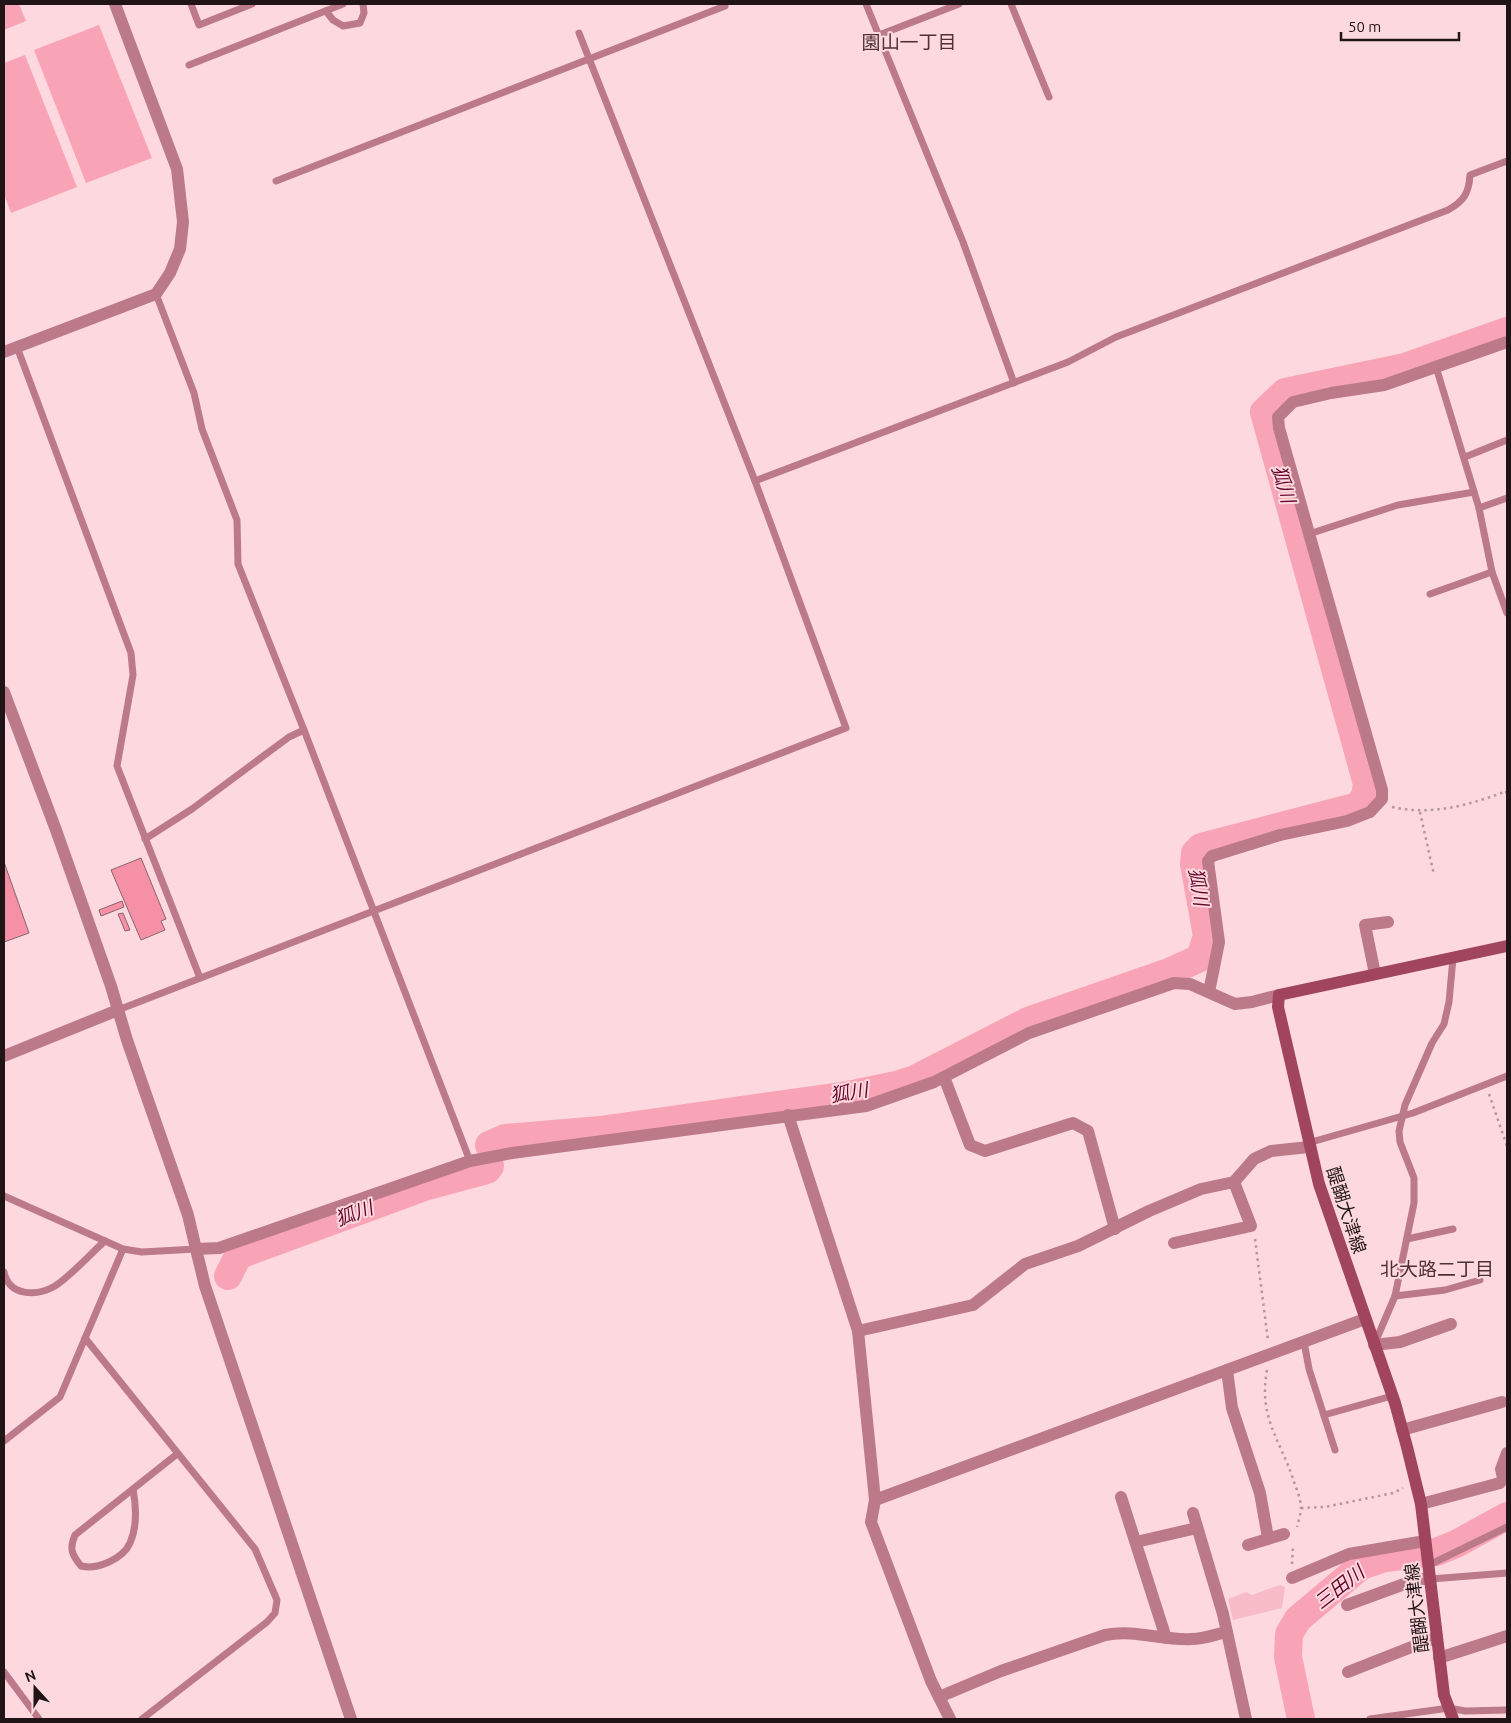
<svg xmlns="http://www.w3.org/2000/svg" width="1511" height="1723" font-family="Ubuntu,'Noto Sans JP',sans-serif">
  <rect width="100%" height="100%" fill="#fdd9df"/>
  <polygon fill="#f7bcc7" points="1280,1585 1285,1587 1282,1608 1233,1620 1228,1599 1246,1592 1252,1595"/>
  <g fill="#f8a4b6">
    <polygon points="4,4 19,4 26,21 4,30"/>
    <polygon points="99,25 152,158 86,183 34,50"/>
    <polygon points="25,55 77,187 11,213 4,194 4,63"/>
  </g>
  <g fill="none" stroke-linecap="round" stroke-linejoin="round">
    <g stroke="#f8a4b6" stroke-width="28">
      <polyline points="489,1145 505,1138 600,1130 848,1095 896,1085 915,1079 1028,1021 1169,972 1200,958 1207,936 1194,864 1195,853 1201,847 1358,806 1365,796 1367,784 1264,412 1285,392 1405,367 1507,331"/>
      <polyline points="228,1276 237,1258 242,1254 424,1187 487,1170 490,1166"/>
      <polyline points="1301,1719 1288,1657 1289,1634 1298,1619 1361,1566 1385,1558 1436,1552 1456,1544 1507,1516"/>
    </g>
  </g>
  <g fill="#f690a7" stroke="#85656b">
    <polygon points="141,858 166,919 161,921 165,930 141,940 111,870"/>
    <polygon points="4,862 29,933 4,942"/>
    <polygon points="122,901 124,907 101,916 99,910"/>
    <polygon points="123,913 130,930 125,931 118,914"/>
  </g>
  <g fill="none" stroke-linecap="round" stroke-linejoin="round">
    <g stroke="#b3979c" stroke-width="2.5" stroke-dasharray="2.5 4" stroke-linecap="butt">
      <polyline points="1506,791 1507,797"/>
      <path d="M1392 807C1432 816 1469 805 1507 791"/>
      <polyline points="1420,812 1434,875"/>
      <polyline points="1489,1094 1507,1146"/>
      <polyline points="1255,1239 1268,1340"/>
      <path d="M1267 1370C1258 1419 1281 1440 1294 1482 1297 1490 1301 1500 1301 1508 1301 1514 1298 1522 1297 1527"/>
      <polyline points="1301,1508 1325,1507 1393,1493 1403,1488"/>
      <polyline points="1292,1564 1293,1545"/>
    </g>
    <g stroke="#bc7a88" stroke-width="7">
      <polyline points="191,4 199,25 252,4"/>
      <polyline points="866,4 963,242 1014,383"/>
      <polyline points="1011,4 1049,97"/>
      <polyline points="326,11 333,20 343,26 360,23 364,13 363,4"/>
      <polyline points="879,35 959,4"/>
      <polyline points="189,65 343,4"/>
      <polyline points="276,181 725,6 724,4"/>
      <polyline points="156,294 194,393 202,429 237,520 238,564 304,730"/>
      <polyline points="17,347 131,653 133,675 117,766 200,978"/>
      <polyline points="1436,367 1479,508 1492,572 1507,613"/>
      <polyline points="1465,457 1507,440"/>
      <path d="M755 481 1068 362 1116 337 1448 210C1464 201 1469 193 1470 175L1507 161"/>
      <polyline points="1479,508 1507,498"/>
      <polyline points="1309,534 1398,505 1474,492"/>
      <polyline points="1430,594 1492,572"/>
      <polyline points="145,839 192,809 289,737 304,730 470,1161"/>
      <polyline points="118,1010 846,728 755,481 579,33"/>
      <polyline points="1308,1143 1413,1113 1507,1076"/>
      <polyline points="4,1196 123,1249 142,1252 196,1249"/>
      <polyline points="1407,1239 1453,1229"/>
      <path d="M4 1272C9 1296 36 1297 55 1286 72 1275 90 1254 105 1241"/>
      <polyline points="1395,1296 1445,1290 1480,1280"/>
      <polyline points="85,1338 255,1549 277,1600 275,1613 267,1622 142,1719"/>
      <polyline points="1304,1342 1309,1369 1335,1450"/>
      <polyline points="1374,1345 1395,1296 1414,1203 1414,1178 1400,1142 1399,1131 1405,1105 1432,1043 1444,1024 1449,1002 1453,958"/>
      <polyline points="1324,1415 1392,1396"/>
      <polyline points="4,1441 60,1397 123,1249"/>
      <path d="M133 1489C136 1505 137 1527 130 1543 123 1559 97 1570 81 1566 72 1555 69 1549 75 1535L177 1454"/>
      <polyline points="1429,1565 1507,1527"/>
      <polyline points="1431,1579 1507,1573"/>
      <polyline points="4,1672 39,1719"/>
      <polyline points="1370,1719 1449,1708 1465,1711 1507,1710"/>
    </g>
    <g stroke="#bc7a88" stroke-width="12">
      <polyline points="4,352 156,294 170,273 180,249 183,222 177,169 115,4"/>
      <polyline points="1375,974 1365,925 1388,922"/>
      <polyline points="1209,992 1219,942 1208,861 1212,856 1280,835 1347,821 1370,812 1382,799 1382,790 1279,428 1278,417 1293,402 1331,393 1384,385 1507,342"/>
      <polyline points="944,1077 970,1145 985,1151 1073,1123 1088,1131 1115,1229"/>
      <polyline points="788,1115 858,1331 875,1500 871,1522 931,1681 950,1719"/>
      <polyline points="1174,1243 1251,1226 1234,1182"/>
      <polyline points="858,1331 973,1305 1025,1264 1078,1246 1149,1211 1201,1189 1234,1182 1254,1159 1271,1151 1309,1147"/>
      <polyline points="1374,1345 1400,1342 1451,1324"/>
      <polyline points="1227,1370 1232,1408 1260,1493 1268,1538"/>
      <polyline points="1402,1430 1502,1402"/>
      <polyline points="1121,1497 1166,1638"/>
      <polyline points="875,1500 1365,1319"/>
      <polyline points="1421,1504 1500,1483 1503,1478 1501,1469 1507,1453"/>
      <polyline points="1193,1513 1223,1614 1246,1719"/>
      <polyline points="1136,1542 1197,1528"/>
      <polyline points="1248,1545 1284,1534"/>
      <polyline points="1292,1578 1349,1554 1425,1541"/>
      <polyline points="1347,1605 1418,1579 1431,1579"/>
      <polyline points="1439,1658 1507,1636"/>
      <polyline points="1348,1672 1437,1637"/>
      <path d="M939 1697 1001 1671 1105 1635C1135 1629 1163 1641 1192 1639 1204 1639 1216 1634 1227 1632"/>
      <polyline points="351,1719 205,1286 196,1249 219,1248 470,1161 512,1153 866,1106 934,1082 1029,1033 1174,983 1190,984 1235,1004 1252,1002 1279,995"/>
    </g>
    <g stroke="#bc7a88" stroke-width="12">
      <polyline points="4,692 56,830 111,986 127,1040 188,1215 196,1249"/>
      <polyline points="4,1056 118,1010"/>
    </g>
    <polyline stroke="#a1445d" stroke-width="12" points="1453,1719 1444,1695 1421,1504 1407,1447 1395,1403 1319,1184 1278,1007 1279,995 1507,946"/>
  </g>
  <g text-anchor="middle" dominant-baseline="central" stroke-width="4" stroke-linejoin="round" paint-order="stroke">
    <g font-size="18" fill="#201416" stroke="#fdd9df">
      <text transform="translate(1347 1210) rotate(72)">醍醐大津線</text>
      <text transform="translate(1416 1608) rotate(-97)">醍醐大津線</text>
    </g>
    <g font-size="19" fill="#4d3137" stroke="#fdd9df">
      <text x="909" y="42">園山一丁目</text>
      <text x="1437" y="1269">北大路二丁目</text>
    </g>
    <g font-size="19" font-style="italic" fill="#64072b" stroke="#fdd9df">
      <text transform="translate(1284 484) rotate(74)">狐川</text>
      <text transform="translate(1199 887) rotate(81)">狐川</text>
      <text transform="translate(849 1092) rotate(-9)">狐川</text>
      <text transform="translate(354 1213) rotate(-20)">狐川</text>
      <text transform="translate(1339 1587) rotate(-38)">三田川</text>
    </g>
  </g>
  <rect width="1511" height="1723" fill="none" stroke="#201416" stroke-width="10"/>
  <g transform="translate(35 1688) rotate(339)" stroke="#fdd9df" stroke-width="4" paint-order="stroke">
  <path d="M0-4L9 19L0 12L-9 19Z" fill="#201416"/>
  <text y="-8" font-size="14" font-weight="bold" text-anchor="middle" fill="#201416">N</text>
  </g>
  <path d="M1341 32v8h118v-8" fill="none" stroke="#201416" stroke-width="2.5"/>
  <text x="1348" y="32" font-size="15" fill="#201416" stroke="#fdd9df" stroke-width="4" paint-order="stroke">50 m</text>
</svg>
